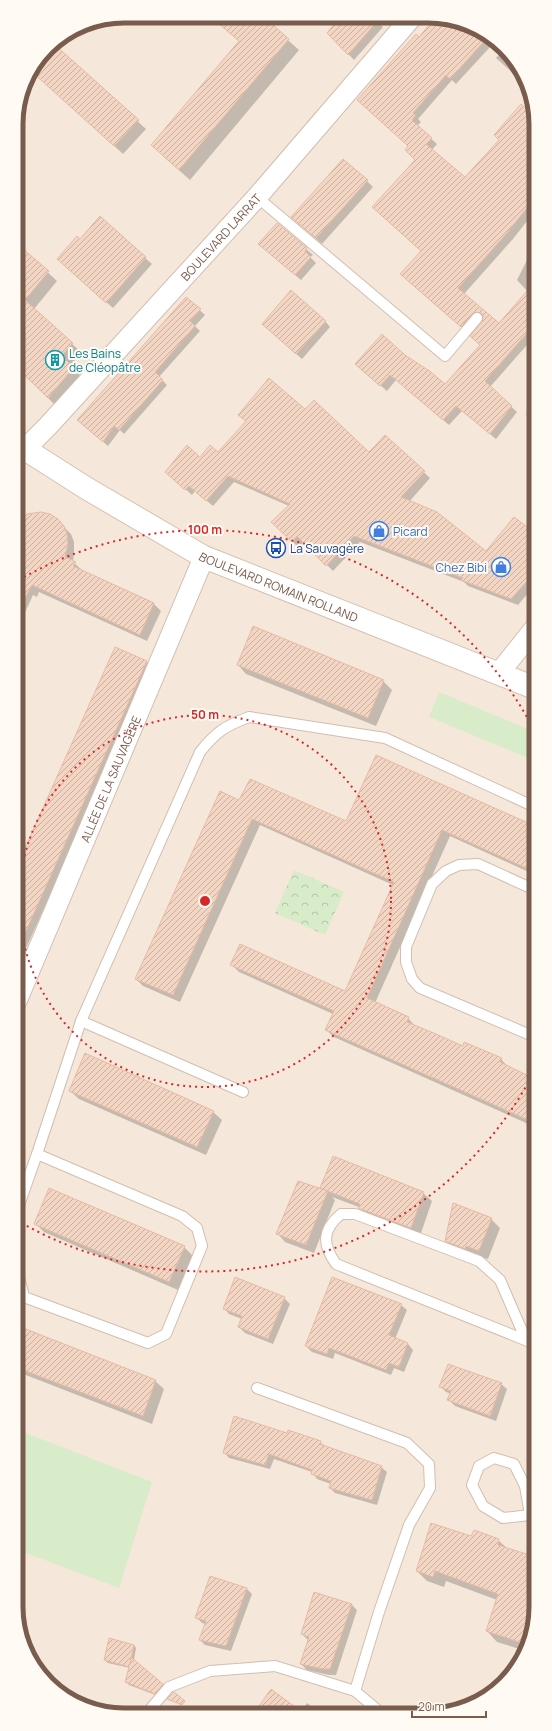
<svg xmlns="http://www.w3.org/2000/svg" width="552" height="1731" font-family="Manrope,sans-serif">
  <defs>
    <pattern id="forest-crowns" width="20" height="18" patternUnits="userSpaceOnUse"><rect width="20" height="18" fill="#d8ecc9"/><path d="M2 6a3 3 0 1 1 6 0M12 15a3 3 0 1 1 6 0" fill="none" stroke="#b4c2a5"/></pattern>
    <pattern id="building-hatch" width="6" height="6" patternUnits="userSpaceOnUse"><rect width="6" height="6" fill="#f3d5c3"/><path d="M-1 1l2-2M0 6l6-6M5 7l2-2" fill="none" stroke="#cab0a1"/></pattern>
  </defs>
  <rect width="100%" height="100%" fill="#fdf6ec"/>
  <polygon fill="#f5e8da" points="124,16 449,18 504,48 534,103 536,1614 528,1648 509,1678 482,1701 449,1713 103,1713 48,1683 18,1628 16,117 27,76 53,43 83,24"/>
  <polygon fill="url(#forest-crowns)" points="294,870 344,892 325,935 275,913"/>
  <g fill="#d8ecc9">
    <polygon points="439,692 535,732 535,761 429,717"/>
    <polygon points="18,1430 152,1482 119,1588 18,1550"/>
  </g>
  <g fill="#0003">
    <polygon points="211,17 262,17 299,50 190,180 163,156 240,42"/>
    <polygon points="332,17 374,18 383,27 354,60 328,33 337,23"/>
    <polygon points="478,33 491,46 456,84 452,80 418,119 421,122 417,126 437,144 432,150 465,179 534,117 534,212 513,239 464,294 499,325 528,292 517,280 530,254 534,258 534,337 490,387 517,412 496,439 462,411 449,425 396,380 387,391 362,370 405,355 445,386 481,345 484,318 480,317 467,332 407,280 422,251 416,160 409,146 419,38"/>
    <polygon points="52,43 146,129 123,154 32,70"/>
    <polygon points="505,48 518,74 516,76 496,58"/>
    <polygon points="367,181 373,187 322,244 298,223"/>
    <polygon points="100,218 152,264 113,308 64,265 80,240"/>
    <polygon points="277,224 313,255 310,257 316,263 301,280 259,244"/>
    <polygon points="16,229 24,237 17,244 57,281 34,309 82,353 70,365 82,377 57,407 26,376 17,386"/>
    <polygon points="186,298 205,315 195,326 200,331 159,377 167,385 124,434 120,430 108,446 83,425"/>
    <polygon points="325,321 330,327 302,359 268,329"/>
    <polygon points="534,405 534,421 526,414"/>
    <polygon points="305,410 369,454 385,436 430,478 409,502 486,552 514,519 534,533 535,585 518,605 468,586 464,582 360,542 333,571 304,542 298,547 273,522 289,506 234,482 213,506 195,491 192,495 172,477 201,458 218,453 247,422 239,415"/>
    <polygon points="27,515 57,520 71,534 74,542 74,552 73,562 82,570 82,571 154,604 161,611 147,641 39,592 37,597 33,595 17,630 17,526"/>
    <polygon points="115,648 147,662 153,668 17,968 17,867"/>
    <polygon points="238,665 383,681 392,690 376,726 246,674"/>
    <polygon points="240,801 346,822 535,827 535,875 450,836 375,1003 408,1018 415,1026 464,1048 501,1059 508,1067 535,1080 535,1127 334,1037 326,1030 333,1014 239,972 232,965 346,992 393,885 260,825 180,1002 143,986 136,979"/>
    <polygon points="70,1091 213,1112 222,1120 206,1155 79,1099"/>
    <polygon points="321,1187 423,1193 432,1201 420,1236 368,1216 359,1207 332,1197 335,1200 314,1253 285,1242 278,1234 325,1191"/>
    <polygon points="50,1190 184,1247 193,1256 178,1290 44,1232 36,1224"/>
    <polygon points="491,1219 500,1228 488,1259 454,1249 446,1241"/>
    <polygon points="284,1298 290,1304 273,1344 245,1333 239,1327 242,1319 229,1314 224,1308"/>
    <polygon points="401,1305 407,1310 395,1339 408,1344 413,1350 404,1372 394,1368 391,1375 335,1353 333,1359 312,1352 306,1346"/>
    <polygon points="18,1328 155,1381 164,1389 152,1424 18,1372"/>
    <polygon points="501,1384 507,1389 496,1421 455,1406 449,1400 451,1394 446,1392 441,1387"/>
    <polygon points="288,1434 320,1442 326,1447 381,1467 387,1472 377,1505 335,1493 330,1488 331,1484 317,1479 312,1472 274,1459 270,1469 229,1458 224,1452"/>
    <polygon points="472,1537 498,1540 508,1549 536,1614 526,1651 497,1642 487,1631 497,1600 446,1581 444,1587 427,1581 417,1571"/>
    <polygon points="211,1577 247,1589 252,1594 231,1651 205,1645 200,1640 206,1624 202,1623 196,1617"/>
    <polygon points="351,1604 357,1610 336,1675 329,1675 307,1670 301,1664 308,1640 302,1634"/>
    <polygon points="134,1645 136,1648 134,1660 165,1687 158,1696 129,1685 126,1682 130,1668 108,1663 105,1660"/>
    <polygon points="307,1703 321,1713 255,1713 301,1713"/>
    <polygon points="200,1707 209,1712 212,1709 216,1713 196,1713"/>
  </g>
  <g fill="url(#building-hatch)" stroke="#e6bba3">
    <polygon points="211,17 264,17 289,39 179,170 151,145 239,41"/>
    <polygon points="340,17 362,18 380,18 348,55 327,33"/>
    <polygon points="435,18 449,18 487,38 450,79 446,75 413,113 416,115 412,120 432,138 426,144 465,177 499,140 494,135 521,104 534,115 534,199 507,233 458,288 499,323 534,283 534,325 485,381 512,406 490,434 456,406 443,420 390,375 380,386 355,364 382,334 405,355 431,372 445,384 480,345 470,336 482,322 483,316 481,313 474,312 461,327 400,274 421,251 372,207 415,160 405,150 408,146 357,100 416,34 419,37"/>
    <polygon points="53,43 139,120 114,146 31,71"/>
    <polygon points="343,159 368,180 316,238 291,217"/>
    <polygon points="100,216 146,257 106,303 57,259 77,236 80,239"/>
    <polygon points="277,223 307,248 305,251 311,257 295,275 258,244"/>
    <polygon points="16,243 49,271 25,300 73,343 61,356 74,367 48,398 17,368"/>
    <polygon points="291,290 326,321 296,354 262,324"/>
    <polygon points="186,297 201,309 190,321 195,326 155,372 163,380 119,430 114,426 103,442 77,420"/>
    <polygon points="269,378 305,409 314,400 369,452 385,435 425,471 401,497 437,512 486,551 514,517 534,532 535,572 511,599 461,580 463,578 354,536 326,566 297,536 292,542 271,522 290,504 228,476 206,501 189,486 185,490 165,472 187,445 200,457 210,445 218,452 246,421 238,415"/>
    <polygon points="41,512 50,514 58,519 64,526 67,534 68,544 65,557 76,562 73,566 154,603 140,635 32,585 17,613 17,525 27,514"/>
    <polygon points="253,626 384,680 368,718 237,665"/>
    <polygon points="115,647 147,661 17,951 17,866"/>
    <polygon points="376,755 535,826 535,872 442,830 367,998 409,1017 407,1022 436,1034 463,1046 464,1042 502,1058 500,1062 535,1079 535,1123 325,1030 334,1011 230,965 240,944 345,991 394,882 252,819 173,995 135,979 220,791 239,800 250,779 346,821"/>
    <polygon points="85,1053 214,1111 197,1147 69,1091"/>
    <polygon points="333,1156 424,1192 411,1228 358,1208 360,1204 320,1188"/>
    <polygon points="298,1181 328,1191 306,1245 276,1234"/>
    <polygon points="49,1188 185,1246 169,1282 34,1224"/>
    <polygon points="453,1203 492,1218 479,1251 466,1246 465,1249 445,1241"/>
    <polygon points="235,1277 285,1297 268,1339 238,1327 242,1316 223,1309"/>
    <polygon points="332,1277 402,1304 389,1335 408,1343 399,1367 389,1363 386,1370 329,1348 327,1354 305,1346"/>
    <polygon points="18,1326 156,1380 143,1416 18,1368"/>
    <polygon points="448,1364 502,1383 490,1416 447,1400 451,1391 439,1387"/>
    <polygon points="234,1416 287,1433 288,1430 321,1441 320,1444 382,1466 372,1500 329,1488 331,1481 311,1474 312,1470 269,1454 265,1465 223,1453"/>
    <polygon points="431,1523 471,1536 474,1530 499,1539 498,1545 536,1557 536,1614 528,1645 486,1631 498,1594 435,1571 433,1577 416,1571"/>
    <polygon points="210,1576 247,1588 226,1646 199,1640 206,1621 195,1618"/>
    <polygon points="314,1592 352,1604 330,1669 323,1669 300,1664 309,1637 301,1634"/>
    <polygon points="109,1638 134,1645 130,1664 131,1657 163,1684 155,1694 125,1682 129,1667 104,1660"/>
    <polygon points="271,1689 303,1713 254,1713"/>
    <polygon points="174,1692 185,1701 182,1705 167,1699"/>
  </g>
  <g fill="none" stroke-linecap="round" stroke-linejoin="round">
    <defs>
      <g id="lane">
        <polyline points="257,197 445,356 477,318"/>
        <polyline points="535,890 478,864 459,865 446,871 432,884 406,947 406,962 412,979 420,988 535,1037"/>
        <path d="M81 1021 200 752C216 732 225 726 249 717L385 738 535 807"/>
        <polyline points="37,1154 81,1021 243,1092"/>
        <polyline points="18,1208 37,1154 182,1216 197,1228 202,1246 166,1334 148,1343 24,1297 18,1273"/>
        <path d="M526 1340 500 1280 479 1261 355 1214H341C322 1230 322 1244 336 1264L535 1344"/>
        <polyline points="257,1388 407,1443 429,1464 430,1488 409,1525 379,1612 355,1691 381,1713"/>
        <polyline points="530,1515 525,1486 514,1464 494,1458 479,1466 472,1485 483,1506 503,1518 530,1515 536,1517"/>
        <polyline points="147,1713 169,1687 210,1671 275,1666 355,1691"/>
      </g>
      <g id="street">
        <path id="s1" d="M17 457 48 426 257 197 411 18"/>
        <polyline points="499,673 535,628"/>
        <path id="s2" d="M17 1000 204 557"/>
      </g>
      <g id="secondary">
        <path id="s3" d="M17 444 86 488 204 557 535 688"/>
      </g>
    </defs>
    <use href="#lane" stroke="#d1beb0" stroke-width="12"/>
    <use href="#street" stroke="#d1beb0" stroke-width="22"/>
    <use href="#secondary" stroke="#d6c0b0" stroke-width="24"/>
    <use href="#lane" stroke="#fff" stroke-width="10"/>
    <use href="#street" stroke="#fff" stroke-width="20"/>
    <use href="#secondary" stroke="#fff" stroke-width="22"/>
  </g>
  <g fill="none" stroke="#d62828" stroke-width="2" stroke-dasharray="2 4">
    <circle cx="205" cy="901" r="186"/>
    <path d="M534 1072A371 371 0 0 1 20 1222M19 580A371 371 0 0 1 534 730"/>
  </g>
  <defs>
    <symbol id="building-ring" viewBox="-11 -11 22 22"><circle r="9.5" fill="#fffaf3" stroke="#0f9aa8" stroke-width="1.5"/><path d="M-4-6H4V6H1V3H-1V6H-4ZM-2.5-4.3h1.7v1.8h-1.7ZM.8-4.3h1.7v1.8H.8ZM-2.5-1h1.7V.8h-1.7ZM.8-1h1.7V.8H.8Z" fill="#0f9aa8"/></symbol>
    <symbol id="shop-ring" viewBox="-11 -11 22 22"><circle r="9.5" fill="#fffaf3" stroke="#3f7fe0" stroke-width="1.5"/><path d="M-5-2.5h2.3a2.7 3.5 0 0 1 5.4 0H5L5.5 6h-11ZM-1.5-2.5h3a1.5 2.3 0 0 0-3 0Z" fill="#3f7fe0"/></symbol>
    <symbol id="bus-ring" viewBox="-11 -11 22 22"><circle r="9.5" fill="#fffaf3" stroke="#1a4fb4" stroke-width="1.5"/><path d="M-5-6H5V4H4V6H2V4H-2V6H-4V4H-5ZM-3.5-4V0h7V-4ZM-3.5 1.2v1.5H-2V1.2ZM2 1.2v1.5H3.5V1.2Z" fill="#1a4fb4"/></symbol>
  </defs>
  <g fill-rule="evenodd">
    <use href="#building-ring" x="44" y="349" width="22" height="22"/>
    <use href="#shop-ring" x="368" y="520" width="22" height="22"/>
    <use href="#bus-ring" x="265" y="537" width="22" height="22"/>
    <use href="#shop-ring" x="490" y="556" width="22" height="22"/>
  </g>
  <g text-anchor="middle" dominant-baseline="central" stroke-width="4" stroke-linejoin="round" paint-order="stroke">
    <g font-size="12" fill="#7a5c4d" stroke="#fffaf3">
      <text stroke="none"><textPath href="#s1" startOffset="300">BOULEVARD LARRAT</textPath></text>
      <text stroke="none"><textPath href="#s3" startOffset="299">BOULEVARD ROMAIN ROLLAND</textPath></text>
      <text stroke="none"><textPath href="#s2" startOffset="240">ALLÉE DE LA SAUVAGÈRE</textPath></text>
    </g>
    <g font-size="12" fill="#0d838f" stroke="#fffaf3" text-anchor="start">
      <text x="69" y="353">Les Bains<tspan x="69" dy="14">de Cléopâtre</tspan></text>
    </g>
    <g font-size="12" fill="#366cbe" stroke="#fffaf3" text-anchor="start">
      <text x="393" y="531">Picard</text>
      <text x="487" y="567" text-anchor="end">Chez Bibi</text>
    </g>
    <g font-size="12" fill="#164399" stroke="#fffaf3" text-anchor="start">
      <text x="290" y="548">La Sauvagère</text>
    </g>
  </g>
  <path d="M0 0H552V1731H0ZM124 23H428A101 101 0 0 1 529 124V1607A101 101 0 0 1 428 1708H124A101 101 0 0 1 23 1607V124A101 101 0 0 1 124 23Z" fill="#fffaf3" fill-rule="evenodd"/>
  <path fill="none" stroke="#7a5c4d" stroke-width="5" d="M124 23H428A101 101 0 0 1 529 124V1607A101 101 0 0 1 428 1708H124A101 101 0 0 1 23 1607V124A101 101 0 0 1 124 23Z"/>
  <circle cx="205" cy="901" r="6" fill="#d62828" stroke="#fffaf3" stroke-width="2"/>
  <g font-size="12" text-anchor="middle" font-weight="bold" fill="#d62828" stroke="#fffaf3" stroke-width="4" stroke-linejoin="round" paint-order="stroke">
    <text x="205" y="534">100 m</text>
    <text x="205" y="719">50 m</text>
  </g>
  <path d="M412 1711v6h74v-6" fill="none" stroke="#7a5c4d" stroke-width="2"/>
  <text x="418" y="1711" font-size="12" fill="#7a5c4d" stroke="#fffaf3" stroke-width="3" paint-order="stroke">20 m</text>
</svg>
